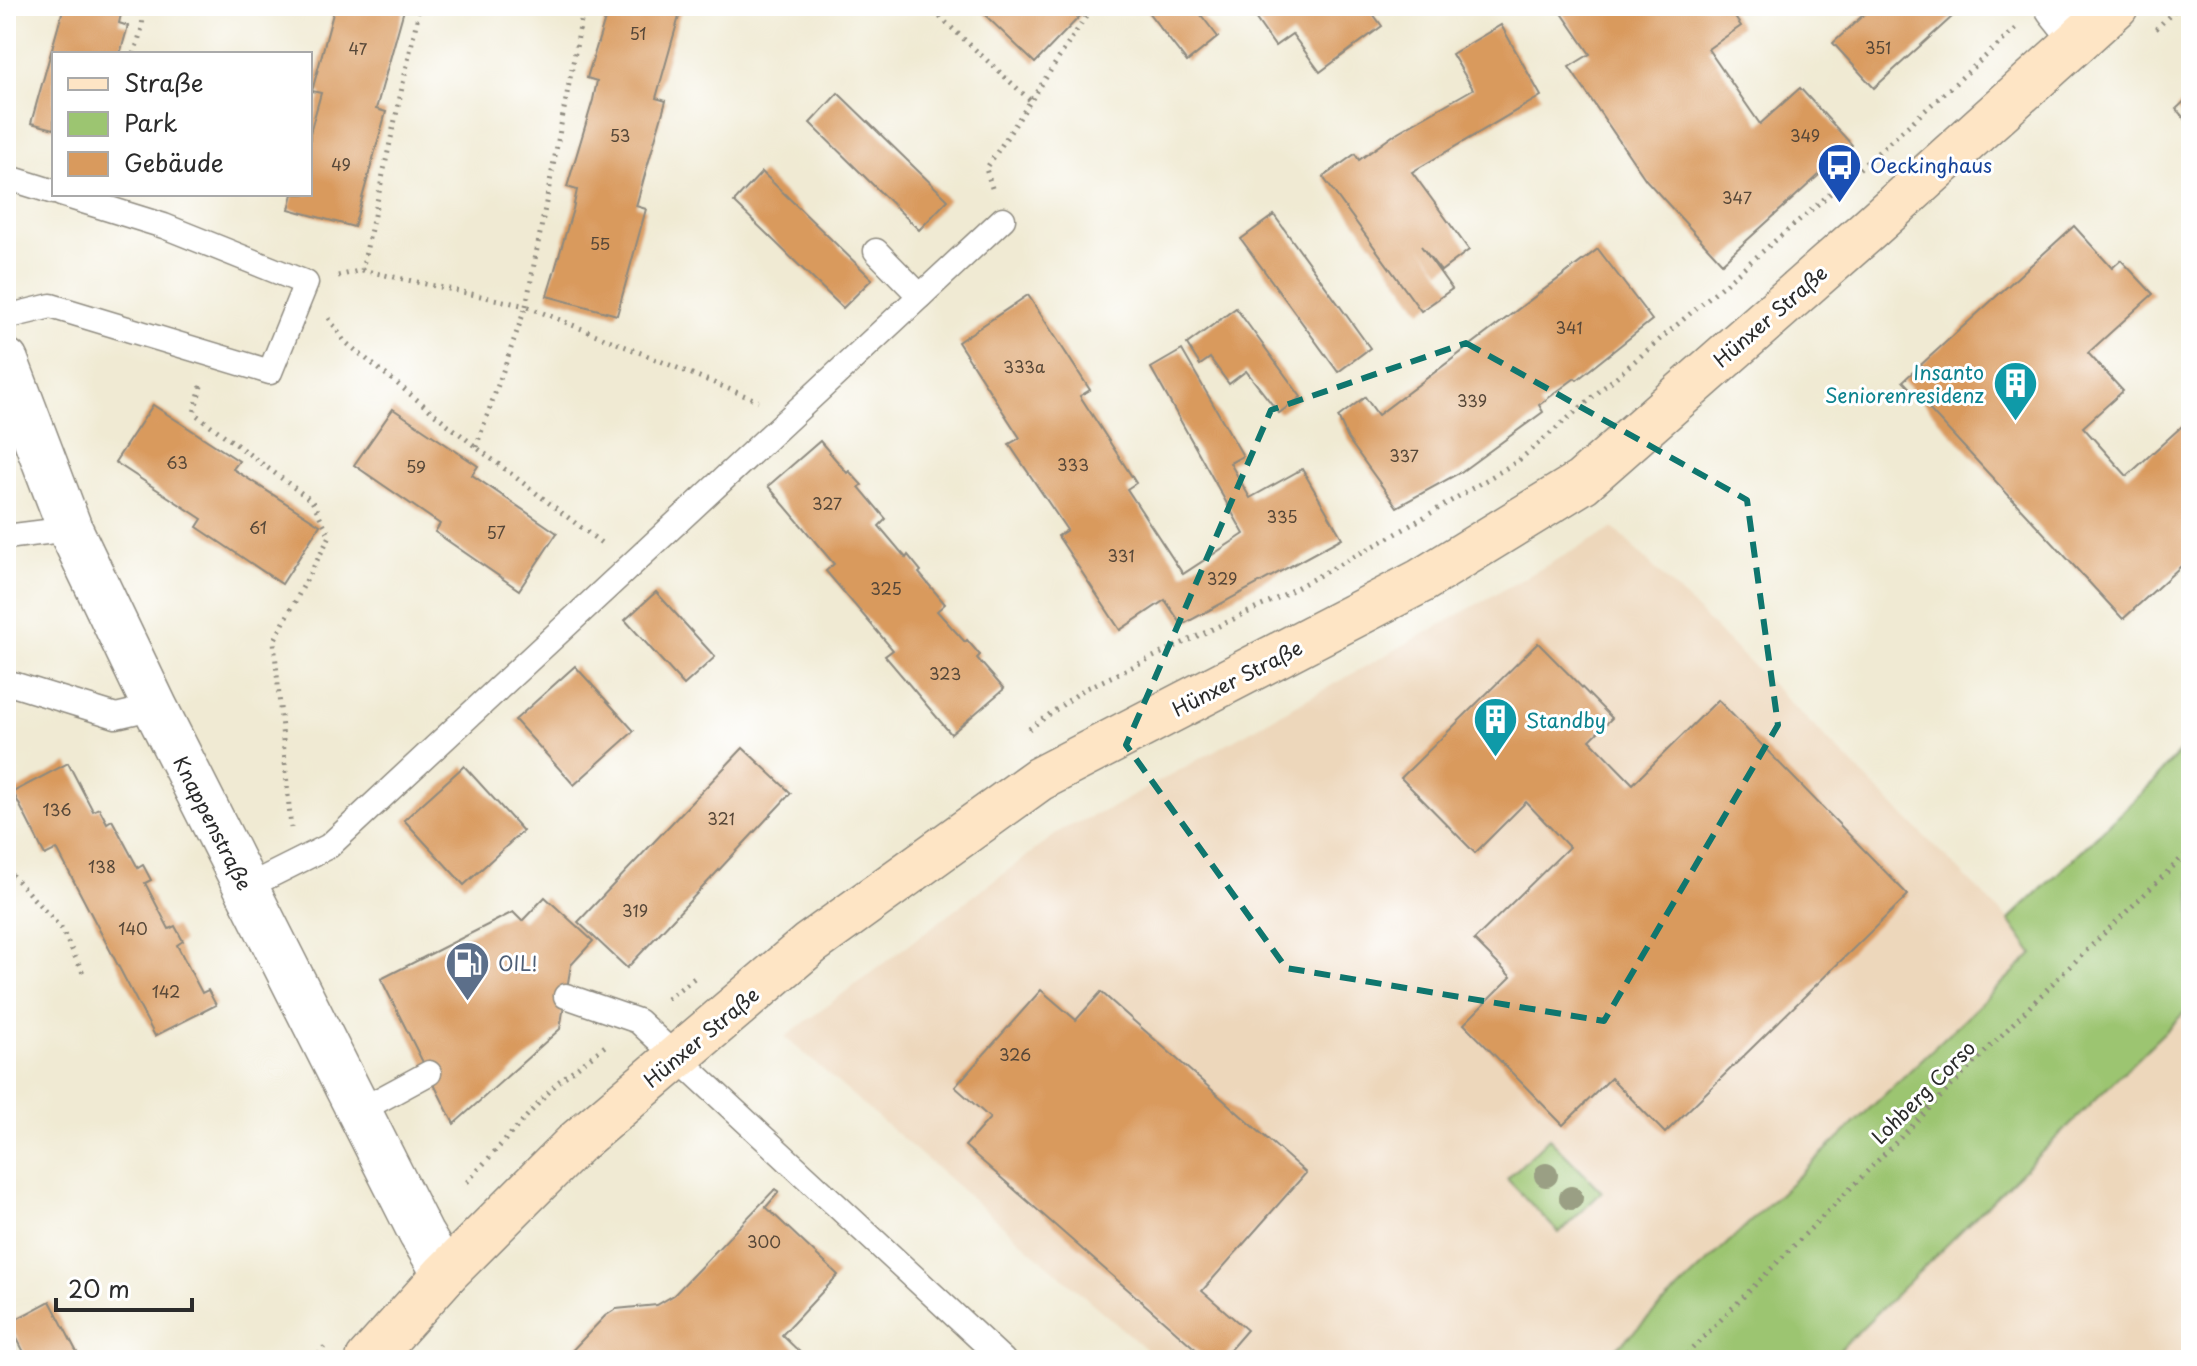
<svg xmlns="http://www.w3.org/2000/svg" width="2197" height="1366" font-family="'Playpen Sans',sans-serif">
  <rect width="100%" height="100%" fill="#fff"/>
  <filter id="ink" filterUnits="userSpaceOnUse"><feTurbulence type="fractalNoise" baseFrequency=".0125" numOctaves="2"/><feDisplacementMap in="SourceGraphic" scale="16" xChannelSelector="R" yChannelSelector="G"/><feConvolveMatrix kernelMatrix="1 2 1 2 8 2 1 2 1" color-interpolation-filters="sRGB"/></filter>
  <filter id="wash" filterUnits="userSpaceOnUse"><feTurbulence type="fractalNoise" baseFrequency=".006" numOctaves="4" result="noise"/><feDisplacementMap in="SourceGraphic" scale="32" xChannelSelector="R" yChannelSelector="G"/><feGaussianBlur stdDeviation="1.8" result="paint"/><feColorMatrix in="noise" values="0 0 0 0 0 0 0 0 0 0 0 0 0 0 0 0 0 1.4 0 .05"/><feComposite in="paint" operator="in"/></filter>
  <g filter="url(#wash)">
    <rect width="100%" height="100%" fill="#f0ead3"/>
    <g fill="#edd7bb">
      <polygon points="1614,528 2009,920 2033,954 1604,1360 1158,1360 785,1037 1063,829 1113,807"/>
      <polygon points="2191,1006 2191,1360 1829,1360 1868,1320"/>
    </g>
    <g fill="#9cc571" stroke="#64784e" stroke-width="2">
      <polygon points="2191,739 2191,1006 1829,1360 1604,1360 2033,954 2009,920 2153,782"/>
      <polygon points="1549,1138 1602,1192 1559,1233 1507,1179"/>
    </g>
    <g id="blocks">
      <g fill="#d99a5d">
        <polygon points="64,6 123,6 119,23 128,26 120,54 54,54 54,129 31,123"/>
        <polygon points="335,6 405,6 376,109 386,112 354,227 289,209 293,194 310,194 310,133 321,93 312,91"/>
        <polygon points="609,6 682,6 656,98 666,101 636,206 646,209 617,315 547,296 573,209 577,190 567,187 593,100 597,81 587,78"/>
        <polygon points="992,6 1075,6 1083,13 1035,63 984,14"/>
        <polygon points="1153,6 1194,6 1218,37 1187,62 1148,12"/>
        <polygon points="1260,6 1367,6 1382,26 1320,72 1292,34 1275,46 1251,12"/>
        <polygon points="1557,6 1727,6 1741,26 1708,49 1760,124 1800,88 1852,145 1722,263 1646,180 1569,67 1590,54"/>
        <polygon points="1873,6 1964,6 1874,88 1833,43"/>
        <polygon points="1501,25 1541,96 1412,172 1469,250 1441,271 1421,246 1452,289 1421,311 1323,177 1355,154 1359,160 1398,132 1473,89 1452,54"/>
        <polygon points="838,93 948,200 919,230 810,123"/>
        <polygon points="2191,95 2191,126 2176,109"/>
        <polygon points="762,172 872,279 843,308 734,202"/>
        <polygon points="1274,215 1370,348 1338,372 1241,239"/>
        <polygon points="2074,226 2112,268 2121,260 2153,294 2088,353 2123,391 2083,427 2127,476 2191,418 2191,557 2123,619 1903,381"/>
        <polygon points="1598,249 1652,320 1577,380 1575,378 1539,405 1543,412 1461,472 1397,507 1348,439 1338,417 1365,397 1378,415"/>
        <polygon points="1028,295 1090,390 1080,396 1136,483 1127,489 1183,574 1244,534 1151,368 1182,350 1243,456 1230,463 1250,498 1302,469 1342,538 1182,625 1165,600 1120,630 1058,536 1067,530 1009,444 1020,438 958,342"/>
        <polygon points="1236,308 1301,397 1279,413 1246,371 1229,384 1210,358 1200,365 1187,344"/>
        <polygon points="153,405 239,461 233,469 320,525 282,584 197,527 202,519 115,462"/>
        <polygon points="393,409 478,466 472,475 557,533 519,590 435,532 440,524 354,465"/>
        <polygon points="820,441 847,473 849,471 862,485 859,487 886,519 879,526 906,558 908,555 921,571 919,573 945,604 937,611 965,642 967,640 980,655 977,658 1004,689 951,734 885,656 893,650 826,571 834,564 768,486"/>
        <polygon points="656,592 715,657 684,685 625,620"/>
        <polygon points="1538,643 1612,718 1590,740 1633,784 1718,700 1908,895 1665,1133 1611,1078 1563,1125 1464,1024 1511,977 1474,940 1569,847 1526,802 1475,853 1401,778"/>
        <polygon points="575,666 634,731 574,785 515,720"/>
        <polygon points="743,748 791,793 627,968 578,922"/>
        <polygon points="68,763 93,811 99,808 107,823 112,820 138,868 143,865 151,880 145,883 169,929 175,926 183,941 177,945 202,993 208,990 216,1005 155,1036 57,849 45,855 13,792"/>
        <polygon points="464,766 523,831 464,885 404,820"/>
        <polygon points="545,897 593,941 571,965 560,1029 454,1124 381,979 513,912 522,921"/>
        <polygon points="1041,990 1076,1020 1101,992 1306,1173 1202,1291 1247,1330 1221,1360 1208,1360 965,1146 990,1118 955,1087"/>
        <polygon points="775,1189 779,1192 766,1207 838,1275 782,1335 808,1360 563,1360 605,1316 616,1309 657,1305 674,1295"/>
        <polygon points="50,1301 81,1360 19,1360 26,1356 9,1323"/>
      </g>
    </g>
  </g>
  <g filter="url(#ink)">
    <use href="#blocks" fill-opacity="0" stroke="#8e8a7f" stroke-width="2"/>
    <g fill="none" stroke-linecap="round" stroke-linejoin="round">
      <defs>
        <g id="lane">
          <polyline points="6,177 54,192"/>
          <polyline points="876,251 920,296"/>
          <polyline points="6,317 51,306 270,372 306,283 164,226 61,194"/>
          <polyline points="6,537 70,529"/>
          <polyline points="6,682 116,716 155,707"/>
          <polyline points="245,888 329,846 1003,219"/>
          <polyline points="566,996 638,1021 1003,1360"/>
          <polyline points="359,1111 429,1073"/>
        </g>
        <g id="street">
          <polyline points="2057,6 2081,36"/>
          <polyline points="6,361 70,529 155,707 421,1234 445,1274"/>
        </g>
        <polyline id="secondary" points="368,1360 445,1274 577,1142 810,944 1039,779 1421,581 1582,482 1868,230 2116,6"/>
      </defs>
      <use href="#lane" stroke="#8e8a7f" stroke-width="27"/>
      <use href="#street" stroke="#8e8a7f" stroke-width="47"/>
      <use href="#secondary" stroke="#8e8a7f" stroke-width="47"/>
      <g stroke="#8e8a7f" stroke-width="5" stroke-dasharray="2 6" stroke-linecap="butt">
        <polyline points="928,6 1031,101"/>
        <polyline points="2156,29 2179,6"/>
        <polyline points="134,54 142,28 144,6"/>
        <polyline points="992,188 986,169 1093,6"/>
        <polyline points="362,270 526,306 584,6"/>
        <polyline points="338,276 362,270 420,6"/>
        <polyline points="329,318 344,341 476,447 604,545"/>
        <polyline points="201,386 194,413 312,501 330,536 274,641 291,828"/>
        <polyline points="476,447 526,306 758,401"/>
        <polyline points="1029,729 1083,690 1272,601 1394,535 1518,461 1881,150 2019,26"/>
        <polyline points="2191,772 2186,777 2191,782"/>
        <polyline points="6,869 61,928 84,975"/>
        <polyline points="667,999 697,976"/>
        <polyline points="467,1182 558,1082 605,1046"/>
        <polyline points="313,1360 324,1347"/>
        <polyline points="1681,1360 2055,981 2191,849"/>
      </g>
      <use href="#lane" stroke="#fff" stroke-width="24"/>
      <use href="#street" stroke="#fff" stroke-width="44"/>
      <use href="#secondary" stroke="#fee5c5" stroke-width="44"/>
    </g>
    <g fill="#9a9f84">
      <circle cx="1546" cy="1175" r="12"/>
      <circle cx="1571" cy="1198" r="12"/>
    </g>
  </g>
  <path fill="none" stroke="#0f766e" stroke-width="6" stroke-dasharray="16 10" stroke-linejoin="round" d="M1466 343 1747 500 1778 725 1604 1021 1286 968 1126 745 1271 410Z"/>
  <defs>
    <symbol id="bus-pin" viewBox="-11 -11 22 30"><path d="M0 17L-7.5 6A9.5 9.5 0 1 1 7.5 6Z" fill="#1a4fb4" stroke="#fff"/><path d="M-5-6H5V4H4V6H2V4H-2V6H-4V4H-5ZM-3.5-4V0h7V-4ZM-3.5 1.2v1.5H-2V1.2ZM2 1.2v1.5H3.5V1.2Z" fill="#fff"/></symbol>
    <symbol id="building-pin" viewBox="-11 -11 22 30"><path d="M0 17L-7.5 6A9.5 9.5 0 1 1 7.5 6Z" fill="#0f9aa8" stroke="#fff"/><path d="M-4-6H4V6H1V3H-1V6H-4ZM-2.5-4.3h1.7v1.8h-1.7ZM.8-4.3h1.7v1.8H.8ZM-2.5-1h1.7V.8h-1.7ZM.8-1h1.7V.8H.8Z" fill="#fff"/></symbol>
    <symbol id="fuel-pin" viewBox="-11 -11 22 30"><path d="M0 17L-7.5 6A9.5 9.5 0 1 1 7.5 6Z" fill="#5c6f8a" stroke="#fff"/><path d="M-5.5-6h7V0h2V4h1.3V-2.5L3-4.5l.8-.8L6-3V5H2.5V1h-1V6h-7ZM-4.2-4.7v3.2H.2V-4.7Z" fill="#fff"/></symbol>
  </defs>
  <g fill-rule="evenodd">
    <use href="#bus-pin" x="1814" y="140" width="51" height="69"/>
    <use href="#building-pin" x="1990" y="358" width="51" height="69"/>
    <use href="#building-pin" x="1470" y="694" width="51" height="69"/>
    <use href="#fuel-pin" x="442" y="938" width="51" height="69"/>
  </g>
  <g text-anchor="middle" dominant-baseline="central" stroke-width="6" stroke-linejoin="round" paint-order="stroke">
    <g font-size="16" fill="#564738">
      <text x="638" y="33">51</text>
      <text x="1878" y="47">351</text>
      <text x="358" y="48">47</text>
      <text x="620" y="135">53</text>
      <text x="1805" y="135">349</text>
      <text x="341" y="164">49</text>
      <text x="1737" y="197">347</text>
      <text x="600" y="243">55</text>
      <text x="1569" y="327">341</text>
      <text x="1024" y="366">333a</text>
      <text x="1472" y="400">339</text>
      <text x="1404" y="455">337</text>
      <text x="177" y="462">63</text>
      <text x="1073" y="464">333</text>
      <text x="416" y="466">59</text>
      <text x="827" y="503">327</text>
      <text x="1282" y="516">335</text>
      <text x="258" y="527">61</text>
      <text x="496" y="532">57</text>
      <text x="1121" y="555">331</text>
      <text x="1222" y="578">329</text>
      <text x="886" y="588">325</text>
      <text x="945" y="673">323</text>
      <text x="57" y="809">136</text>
      <text x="721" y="818">321</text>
      <text x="102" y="866">138</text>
      <text x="635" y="910">319</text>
      <text x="133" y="928">140</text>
      <text x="166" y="991">142</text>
      <text x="1015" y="1054">326</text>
      <text x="764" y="1241">300</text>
    </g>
    <g font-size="20" fill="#164399" stroke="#fff" text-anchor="start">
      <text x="1870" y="165">Oeckinghaus</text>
    </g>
    <g font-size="20" fill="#2b2b2b" stroke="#fff">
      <text transform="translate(1770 316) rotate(-41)">Hünxer Straße</text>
      <text transform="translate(1237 678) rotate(-27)">Hünxer Straße</text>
      <text transform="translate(213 823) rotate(63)">Knappenstraße</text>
      <text transform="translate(701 1037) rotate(-40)">Hünxer Straße</text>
      <text transform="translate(1923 1092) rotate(-45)">Lohberg Corso</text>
    </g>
    <g font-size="20" fill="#0d838f" stroke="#fff" text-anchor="end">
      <text x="1984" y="372">Insanto<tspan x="1984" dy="23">Seniorenresidenz</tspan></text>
      <text x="1526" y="720" text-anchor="start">Standby</text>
    </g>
    <g font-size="20" fill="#4e5e75" stroke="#fff" text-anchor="start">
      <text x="498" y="963">OIL!</text>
    </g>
  </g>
  <rect width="2197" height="1366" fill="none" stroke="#fff" stroke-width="32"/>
  <rect x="52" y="52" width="260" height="144" fill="#ffffff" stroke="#aaaaaa" stroke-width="2"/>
  <rect x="68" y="78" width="40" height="12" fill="#fee5c5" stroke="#aaaaaa" stroke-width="2"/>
  <text x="124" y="92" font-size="24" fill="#2b2b2b">Straße</text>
  <rect x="68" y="112" width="40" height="24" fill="#9cc571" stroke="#aaaaaa" stroke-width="2"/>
  <text x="124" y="132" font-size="24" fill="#2b2b2b">Park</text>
  <rect x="68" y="152" width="40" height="24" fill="#d99a5d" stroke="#aaaaaa" stroke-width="2"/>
  <text x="124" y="172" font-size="24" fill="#2b2b2b">Gebäude</text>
  <path d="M56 1298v12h136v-12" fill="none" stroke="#2b2b2b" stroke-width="4"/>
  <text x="68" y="1298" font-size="24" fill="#2b2b2b" stroke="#ffffff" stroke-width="6" paint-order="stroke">20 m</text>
</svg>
